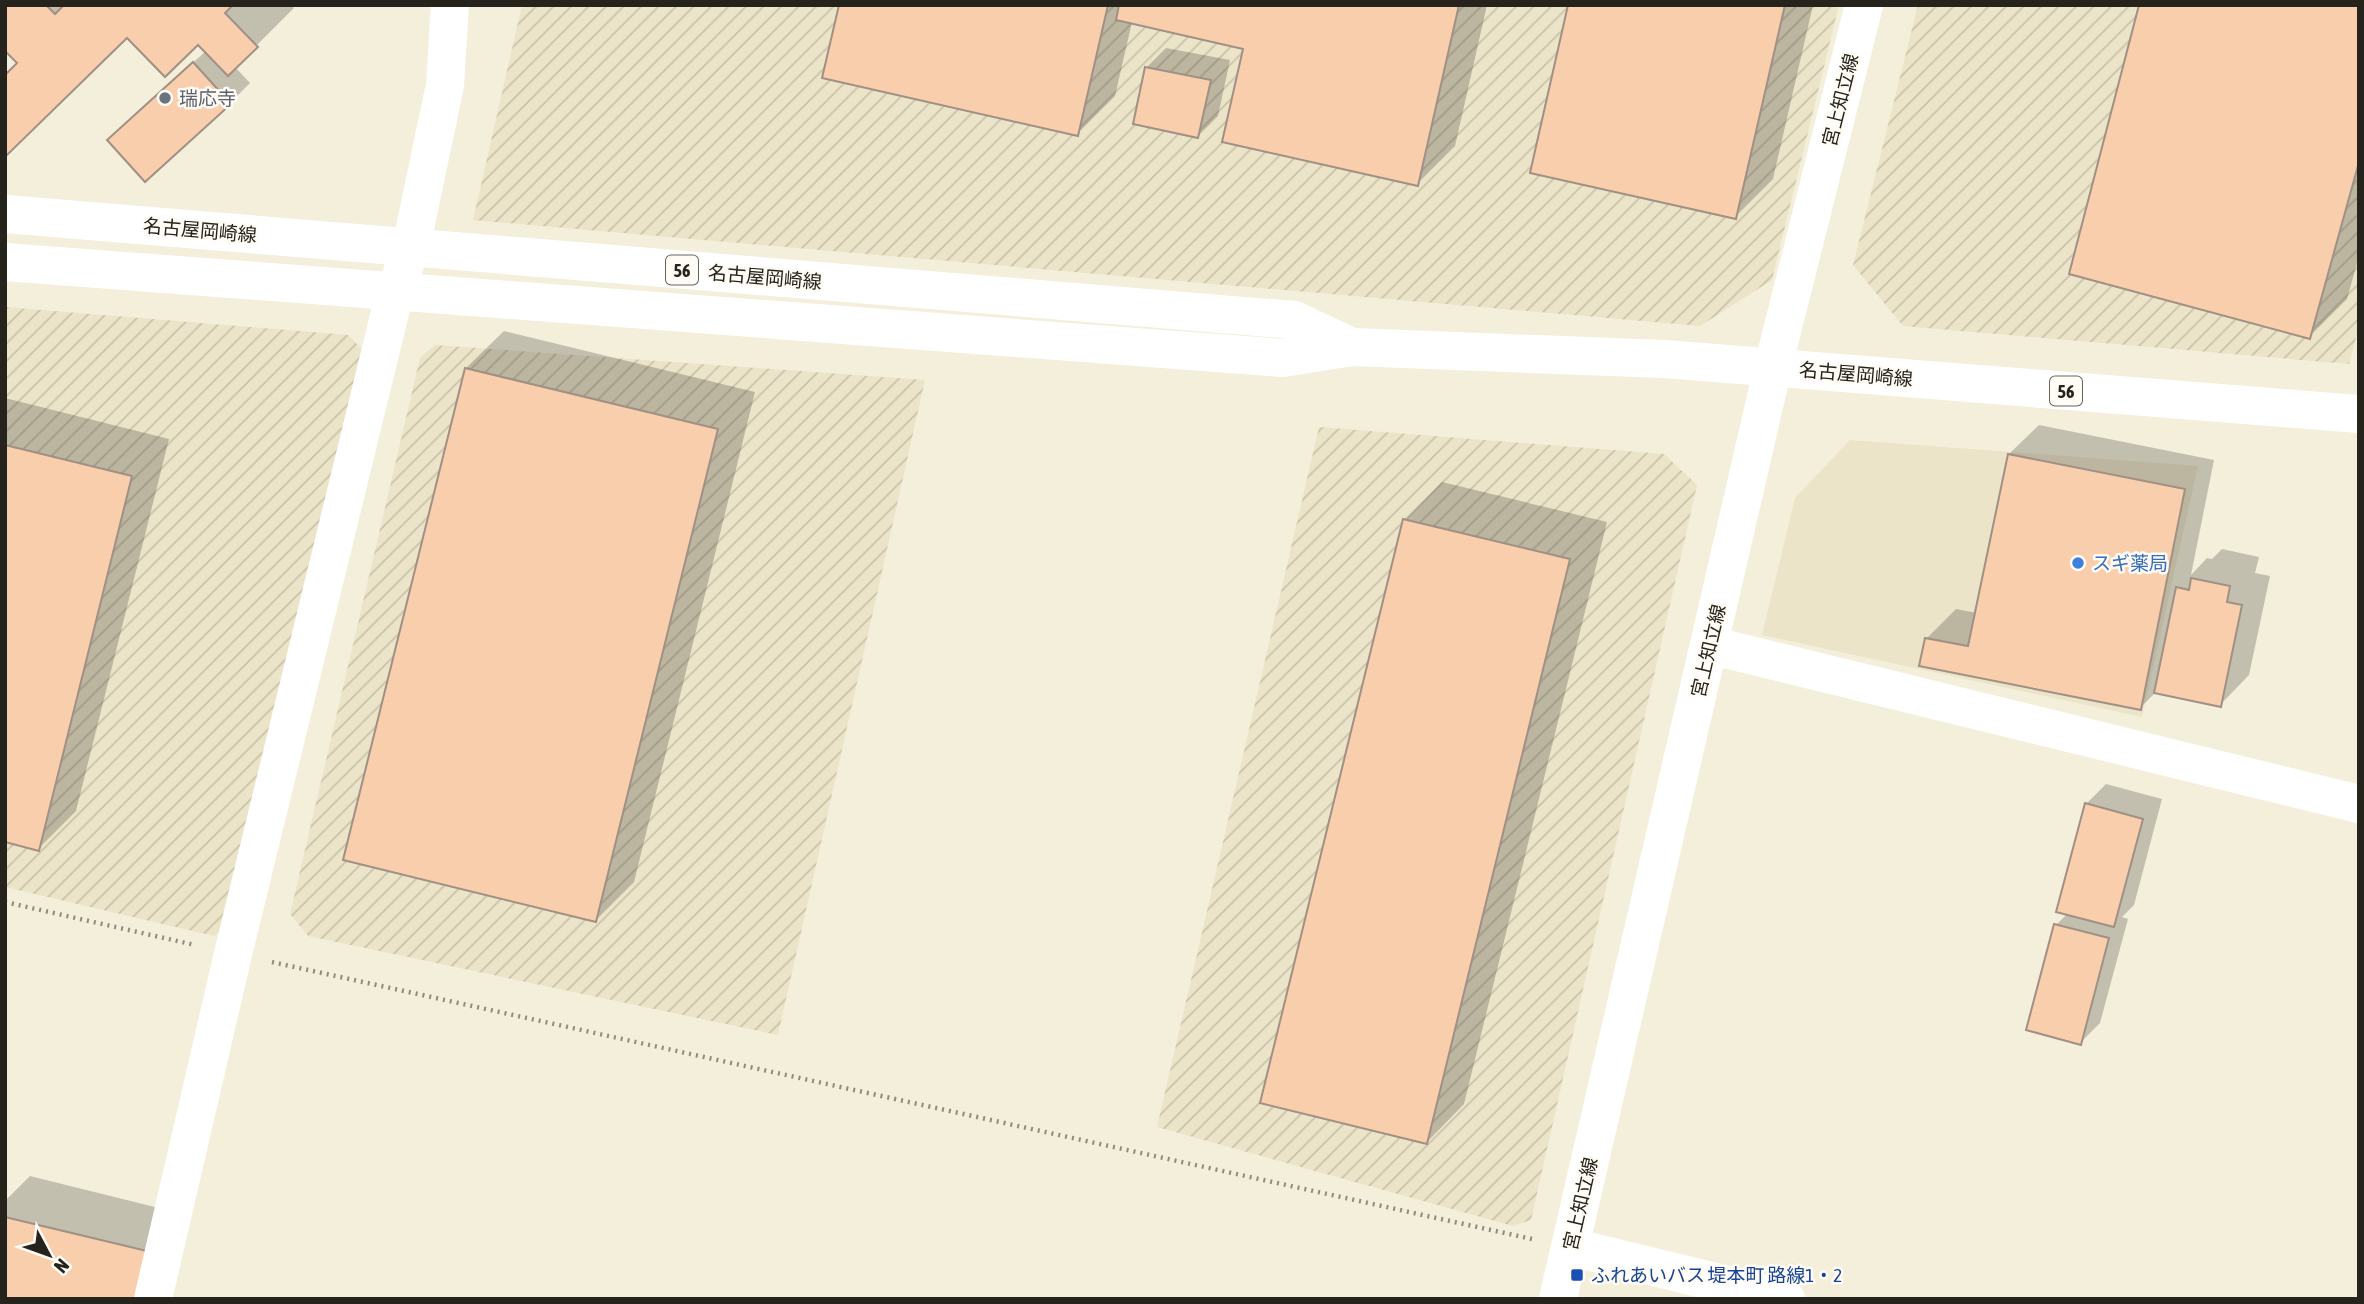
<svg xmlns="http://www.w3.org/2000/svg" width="2364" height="1304" font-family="'Asap Condensed','Noto Sans JP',sans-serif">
  <defs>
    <pattern id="industrial-furrows" width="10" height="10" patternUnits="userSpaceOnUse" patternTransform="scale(1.75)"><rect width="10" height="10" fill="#ebe4c8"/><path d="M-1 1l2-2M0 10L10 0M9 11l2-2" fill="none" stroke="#c9c3ab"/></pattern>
  </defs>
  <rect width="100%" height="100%" fill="#f4efdb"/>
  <polygon fill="#ebe4c8" points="1850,440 2198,466 2142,717 1762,635 1795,498"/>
  <g fill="url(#industrial-furrows)">
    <polygon points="522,5 1839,5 1772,280 1700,326 473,220"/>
    <polygon points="1918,5 2359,5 2359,327 2349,364 1903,326 1853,265"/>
    <polygon points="5,307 348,335 364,351 229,927 214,936 5,887"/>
    <polygon points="435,345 925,380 778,1035 308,936 290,914 420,358"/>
    <polygon points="1319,427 1664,454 1697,485 1531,1220 1513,1226 1157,1127"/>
  </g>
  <g fill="#0003">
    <polygon points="5,5 291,5 294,8 235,67 250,83 230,103 129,120 206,51 198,42 127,35 19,63"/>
    <polygon points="840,5 1487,5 1455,146 1417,184 1246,48 1132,22 1115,96 1077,134"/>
    <polygon points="1570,5 1813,5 1773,179 1735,217"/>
    <polygon points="2359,5 2359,256 2347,299 2309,337"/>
    <polygon points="1166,48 1230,60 1218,116 1198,136 1146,68"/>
    <polygon points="504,331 755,392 634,882 596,920 466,368"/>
    <polygon points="5,398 169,439 76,811 38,849 5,841"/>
    <polygon points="2039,425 2214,460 2191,575 2207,558 2212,559 2222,549 2259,557 2255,573 2270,576 2249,675 2220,705 2157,691 2140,708 1926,639 1956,609 1977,613 2009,454"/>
    <polygon points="1442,482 1607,522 1464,1104 1427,1142 1405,520"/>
    <polygon points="2106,784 2162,799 2134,905 2122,917 2128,919 2100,1023 2080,1043 2056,925 2068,913 2086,804"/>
    <polygon points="30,1176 183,1214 162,1299 5,1299 5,1201"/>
  </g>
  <g fill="#f9cead" stroke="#a19084" stroke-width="2">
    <polygon points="5,5 46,5 55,14 64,5 233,5 225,13 258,47 228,76 198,45 165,77 127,38 5,157 5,75 17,63 5,51"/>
    <polygon points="839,5 1108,5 1078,136 822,78"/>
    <polygon points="1119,5 1459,5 1418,186 1222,142 1243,49 1116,20"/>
    <polygon points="1568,5 1785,5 1736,219 1530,173"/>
    <polygon points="2139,5 2359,5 2359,162 2310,339 2069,274"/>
    <polygon points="193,62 231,104 145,182 107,140"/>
    <polygon points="1145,67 1211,80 1198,138 1133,124"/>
    <polygon points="465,368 718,429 596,922 343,860"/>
    <polygon points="5,445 132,476 39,851 5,842"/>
    <polygon points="2008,454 2185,489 2141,710 1919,666 1925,638 1968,646"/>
    <polygon points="1403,519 1570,559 1427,1144 1260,1103"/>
    <polygon points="2191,578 2230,586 2227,602 2242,605 2221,707 2154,693 2176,587 2189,590"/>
    <polygon points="2085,803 2143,819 2114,927 2056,912"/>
    <polygon points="2054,924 2109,938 2081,1045 2026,1030"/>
    <polygon points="5,1217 147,1251 135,1299 5,1299"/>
  </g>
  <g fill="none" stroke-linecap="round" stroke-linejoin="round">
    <g stroke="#8f8b7e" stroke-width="4.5" stroke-dasharray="2 5" stroke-linecap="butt">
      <polyline points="5,902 195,945"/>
      <polyline points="272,962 1532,1239"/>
    </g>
    <g stroke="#fff" stroke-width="38">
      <polyline points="1709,645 2359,804"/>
      <polyline points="1571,1247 1786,1299"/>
      <polyline points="153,1299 233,954 395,292 411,247 445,85 450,5"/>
    </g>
    <polyline stroke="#fff" stroke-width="38" points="1558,1299 1773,367 1864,5"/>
    <g stroke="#fff" stroke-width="38">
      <polyline points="5,214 1294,320 1352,347"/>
      <polyline points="5,262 1283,358 1352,347 1664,359 2359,414"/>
    </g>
  </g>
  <circle fill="#6b7280" stroke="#fefcf4" stroke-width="2.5" cx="165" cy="98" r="7"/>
  <circle fill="#3f7fe0" stroke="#fefcf4" stroke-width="2.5" cx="2078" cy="563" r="7"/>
  <rect fill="#1a4fb4" stroke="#fefcf4" stroke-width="2.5" x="1570" y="1268" width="14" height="14" rx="3.5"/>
  <g text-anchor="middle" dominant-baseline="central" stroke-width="5" stroke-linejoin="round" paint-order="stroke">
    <g fill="#fefcf4" stroke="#66645d" stroke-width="2">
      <rect x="666" y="255.5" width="32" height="29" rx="5"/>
      <rect x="2050" y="376.5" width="32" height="29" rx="5"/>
    </g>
    <g font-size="18" font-weight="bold" fill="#25231c">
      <text x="682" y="270">56</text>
      <text x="2066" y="391">56</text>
    </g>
    <g font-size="19" fill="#5b616d" stroke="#fefcf4" text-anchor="start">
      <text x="179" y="98">瑞応寺</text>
    </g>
    <g font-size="19" fill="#25231c" stroke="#fefcf4">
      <text transform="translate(1840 100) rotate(-76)">宮上知立線</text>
      <text transform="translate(200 230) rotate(5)">名古屋岡崎線</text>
      <text transform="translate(765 277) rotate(5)">名古屋岡崎線</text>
      <text transform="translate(1856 374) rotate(5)">名古屋岡崎線</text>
      <text transform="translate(1708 651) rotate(-77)">宮上知立線</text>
      <text transform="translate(1580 1204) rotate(-77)">宮上知立線</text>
    </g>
    <g font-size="19" fill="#366cbe" stroke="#fefcf4" text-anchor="start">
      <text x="2092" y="563">スギ薬局</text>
    </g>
    <g font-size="19" fill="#164399" stroke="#fefcf4" text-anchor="start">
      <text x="1591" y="1275">ふれあいバス 堤本町 路線1・2</text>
    </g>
  </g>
  <rect width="2364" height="1304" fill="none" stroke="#25231c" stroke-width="14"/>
  <g transform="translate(49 1255) rotate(131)" stroke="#fefcf4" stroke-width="5" paint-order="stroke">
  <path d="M0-5L12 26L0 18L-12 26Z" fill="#25231c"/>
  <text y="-10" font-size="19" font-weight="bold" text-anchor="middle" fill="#25231c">N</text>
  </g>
</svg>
